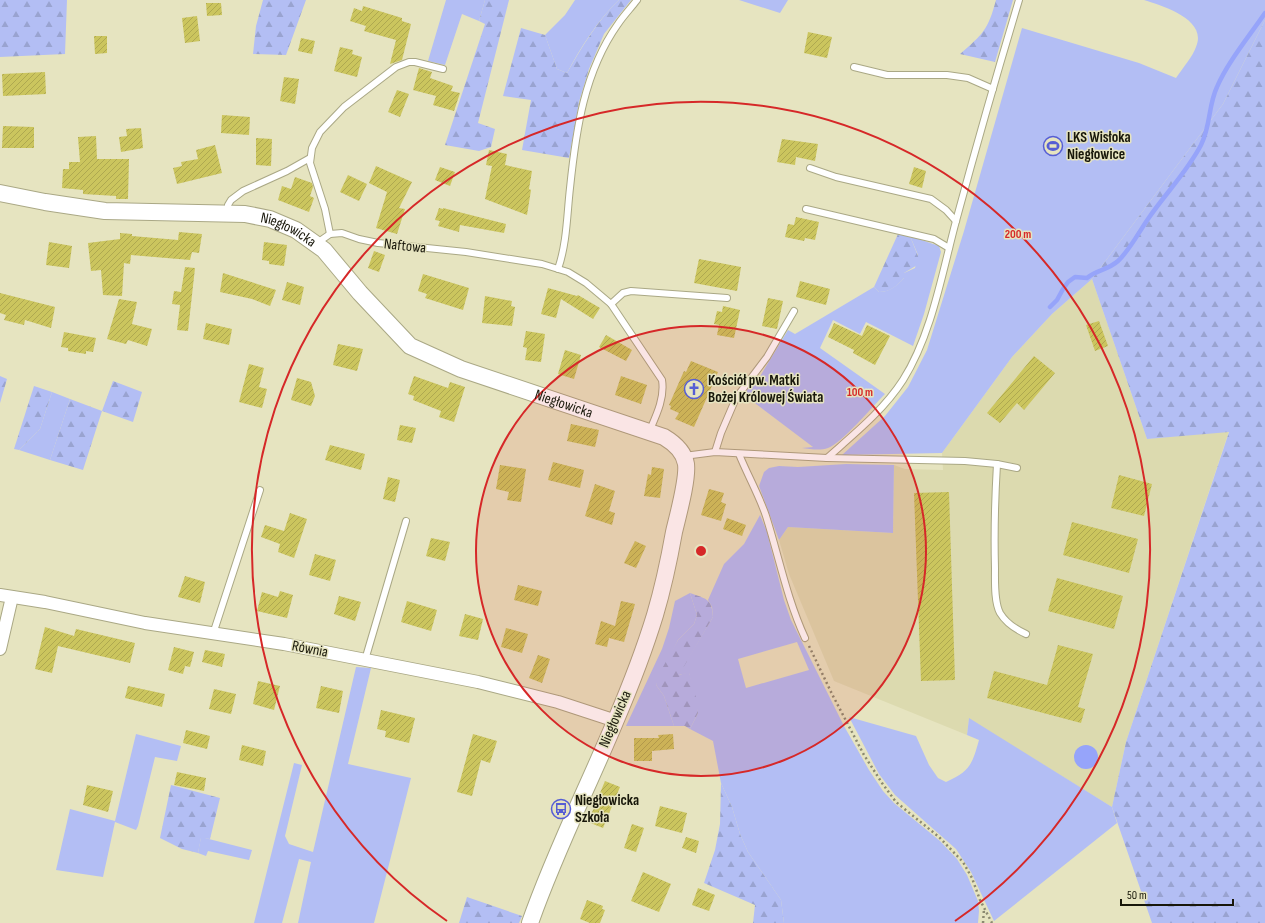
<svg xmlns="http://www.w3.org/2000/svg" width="1265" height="923" font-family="'Sofia Sans Condensed',sans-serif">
  <defs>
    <pattern id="forest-firs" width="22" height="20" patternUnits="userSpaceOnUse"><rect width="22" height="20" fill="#b3bef4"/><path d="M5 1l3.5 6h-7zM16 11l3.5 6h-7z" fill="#99a3d0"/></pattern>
    <pattern id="building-hatch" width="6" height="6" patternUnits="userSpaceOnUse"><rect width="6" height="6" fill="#cbc55e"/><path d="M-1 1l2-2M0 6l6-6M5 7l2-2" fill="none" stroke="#aea850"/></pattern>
  </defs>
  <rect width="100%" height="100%" fill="#e6e4c0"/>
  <polygon fill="#dcdaaf" points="1092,279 1147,439 1229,431 1126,742 1112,807 969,719 967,735 834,681 789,574 779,540 788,527 893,533 894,465 905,469 943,470 942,453 1012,357 1052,314"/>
  <g fill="#b3bef4" fill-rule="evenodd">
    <polygon points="446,0 485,0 479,21 462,14 445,65 428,61"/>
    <path d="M575 0H619C597 21 581 47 567 73L557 69 545 35 565 15Z"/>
    <polygon points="739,0 788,0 780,13"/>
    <path d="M1144 0H1265V20L1223 104 1092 279 1052 314 1012 357 942 453 842 455 885 416 908 387 927 350 964 231 1022 28 1139 63 1176 78C1182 69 1193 56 1196 47 1208 19 1162 6 1144 0Z"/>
    <path d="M910 236 939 246 941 252 924 314 913 346 866 322 860 334 833 320 820 348 885 394C873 406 842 443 828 448 820 451 810 449 802 448L813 447 743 394 759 378 788 330 795 334 874 287 879 292C889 292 897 286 904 278V273L915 268 918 255Z"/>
    <polygon points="52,392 70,399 50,460 19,450 40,429"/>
    <polygon points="846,464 894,465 893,533 788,527 779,540 759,486 764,472 769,468 779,466 798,467"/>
    <path d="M760 515 767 532 784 600 791 620 844 726 869 770 883 791 894 803 940 841 957 859 967 875 978 901 979 911 978 923H784L781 900 748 852 740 834 732 807 721 783 713 741 690 729 698 713 689 673 678 675 713 617 712 607 708 600 724 564 744 544ZM797 642 809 670 746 688 738 659Z"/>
    <polygon points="690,593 697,615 694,624 678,640 656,685 664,696 674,726 626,726 662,649 669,628 675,601"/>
    <polygon points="356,667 371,668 348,764 411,778 374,923 298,923 311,862 299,859 282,923 254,923 294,763 302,765 285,836 289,844 313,852"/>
    <path d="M849 717 916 736 929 765 938 778 946 782C970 771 972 765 979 740L967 735 969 718 1112 807 1117 823 994 921 971 872 956 849 895 795 879 774Z"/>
    <polygon points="136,734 181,746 177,761 155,757 138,826 136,830 115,822 103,877 56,870 70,809 115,821"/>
    <polygon points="201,837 252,850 249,860 208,851 206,856 198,853"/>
  </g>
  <g fill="url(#forest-firs)">
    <polygon points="0,0 67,0 65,54 0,57"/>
    <polygon points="263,0 306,0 286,55 253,54 256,26"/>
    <polygon points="485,0 509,0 478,123 495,129 491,147 479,151 445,145 485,24 479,21"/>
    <path d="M619 0H631L604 34 589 69 579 102 569 158 522 150 531 100 503 96 521 28 545 35 557 69 567 73C582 47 597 21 619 0Z"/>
    <path d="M996 0H1013L995 62 960 54C983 34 988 30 996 0Z"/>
    <polygon points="1265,20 1265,923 1152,923 1112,807 1126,742 1229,432 1147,439 1092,279 1223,104"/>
    <path d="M898 234 910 236 918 256 919 264 904 273V278C897 286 890 292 879 292L874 287Z"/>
    <polygon points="0,376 7,379 0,403"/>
    <polygon points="113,381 142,392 133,422 102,411 83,470 50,460 70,399 102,411"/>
    <polygon points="34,386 52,392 40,429 19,450 14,449"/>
    <path d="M690 593C706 599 712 598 713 617L679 675 689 672 697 701 698 713 690 729 685 726H674L664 696 656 685 659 674 678 640 694 624 697 615Z"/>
    <polygon points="721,783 732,807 740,834 748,852 781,900 784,923 753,923 755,905 704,883 715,850 720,824"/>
    <polygon points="171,785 220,798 210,839 201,838 198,853 182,849 160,838"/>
    <polygon points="467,897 522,916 519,923 459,923"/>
  </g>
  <circle fill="#96a4fa" cx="1086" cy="757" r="12"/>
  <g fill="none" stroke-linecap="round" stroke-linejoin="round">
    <path stroke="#96a4fa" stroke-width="4.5" d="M1050 307 1057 300 1063 289 1068 282 1075 277 1087 278C1096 270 1108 270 1118 261 1129 251 1139 232 1148 219 1165 194 1187 172 1201 145 1211 125 1208 106 1217 87 1227 63 1250 35 1265 13"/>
  </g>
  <g fill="url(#building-hatch)">
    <polygon points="206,3 221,3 222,15 207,16"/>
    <polygon points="363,6 402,18 402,21 411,24 402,60 390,64 396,40 364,31 366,26 350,21 354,8 362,11"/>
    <polygon points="197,16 200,41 185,43 182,18"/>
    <polygon points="808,32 832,37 827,58 804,53"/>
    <polygon points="94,36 107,36 107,53 95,54"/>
    <polygon points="301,38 315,41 312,54 298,51"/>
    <polygon points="340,47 353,50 352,54 362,57 357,77 334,71"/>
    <polygon points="419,68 432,72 430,78 453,86 451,91 460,93 454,111 433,105 436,96 413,90"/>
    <polygon points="45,72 46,94 3,96 2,74"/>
    <polygon points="284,77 299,79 295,104 280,101"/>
    <polygon points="397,90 409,94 400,117 388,112"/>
    <polygon points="222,115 250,117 249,135 221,133"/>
    <polygon points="3,126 34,127 34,148 2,148"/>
    <polygon points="141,128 143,148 121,152 119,137 127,136 126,129"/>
    <polygon points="96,136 97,159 129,159 128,199 116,199 116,196 83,194 83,190 62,188 63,169 69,169 69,162 80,162 78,137"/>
    <polygon points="256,138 272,139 271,166 256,165"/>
    <polygon points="782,139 818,144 815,161 796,157 795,165 777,162"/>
    <polygon points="215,145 222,173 177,184 173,168 182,166 181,162 198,159 196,150"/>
    <polygon points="489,150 507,154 505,165 532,171 529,189 531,190 527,215 485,199 492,166 486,165"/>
    <polygon points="376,166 412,182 399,208 405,209 397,234 376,228 387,192 369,183"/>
    <polygon points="440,167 455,172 450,186 435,180"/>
    <polygon points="914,167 926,171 922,188 909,184"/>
    <polygon points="348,175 367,184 359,201 340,192"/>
    <polygon points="295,177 312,183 313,187 310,196 314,198 309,212 278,200 282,186 291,189"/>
    <polygon points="439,208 443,209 443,208 506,224 504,233 460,225 459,232 438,226 440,221 435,220"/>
    <polygon points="796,217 819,222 815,240 805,238 804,241 785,237 788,224 794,225"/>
    <polygon points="179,232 202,234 199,253 192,252 190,260 131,255 130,264 124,263 122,296 103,295 101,270 91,271 88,243 120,239 120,233 132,234 132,236 178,240"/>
    <polygon points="49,242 72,246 69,268 46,265"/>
    <polygon points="264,242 287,245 284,266 269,264 269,261 262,260"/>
    <polygon points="374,251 385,255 379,272 368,268"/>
    <polygon points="699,259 741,267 737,291 694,283"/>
    <polygon points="185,267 195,268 188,331 177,330 180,305 172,304 174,291 181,292"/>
    <polygon points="223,273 276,290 270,306 252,299 220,292"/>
    <polygon points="423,274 469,288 463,310 425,298 427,294 418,291"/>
    <polygon points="800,281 830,289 826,305 796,297"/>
    <polygon points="287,282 304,287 300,305 282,300"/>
    <polygon points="548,288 577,296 578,295 600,308 593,319 561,299 556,318 541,314"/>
    <polygon points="0,293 55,307 51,328 25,320 24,325 4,320 6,315 0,313"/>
    <polygon points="485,296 512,301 511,306 515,307 512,326 482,323"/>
    <polygon points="768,298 783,301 777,329 762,326"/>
    <polygon points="119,299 137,302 132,324 152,329 147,346 128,340 126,344 107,339"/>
    <polygon points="723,306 740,310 734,338 717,335 719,325 714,324 717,311 722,312"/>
    <polygon points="1099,321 1108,346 1095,351 1086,325"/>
    <polygon points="206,323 232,329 229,345 203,339"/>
    <polygon points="834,323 862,336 867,325 890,336 875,365 853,353 854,350 828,337"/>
    <polygon points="526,331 545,334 541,362 525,360 527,348 523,347"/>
    <polygon points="64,332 96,338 93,352 86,351 86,354 68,351 68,348 61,347"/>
    <polygon points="606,335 632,350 626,361 599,347"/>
    <polygon points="338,344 363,349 357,371 333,365"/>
    <polygon points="565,350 581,355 574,379 558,374"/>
    <polygon points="1034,356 1055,373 1024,410 1017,403 1000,423 987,413"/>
    <polygon points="691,361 718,372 694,427 675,419 679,413 670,409 671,406 669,405 684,371 686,372"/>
    <polygon points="249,364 264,368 259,387 267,389 262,408 239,402"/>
    <polygon points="414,376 448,388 450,382 465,387 454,422 439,417 441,411 413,400 414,396 408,394"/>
    <polygon points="621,376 647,385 641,404 615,395"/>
    <polygon points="297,378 311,382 315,396 311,406 291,400"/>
    <polygon points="571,424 599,430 595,447 567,441"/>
    <polygon points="400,425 416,428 412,443 397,440"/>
    <polygon points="330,445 365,454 361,470 325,460"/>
    <polygon points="553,462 584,470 580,488 548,480"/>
    <polygon points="500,465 526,469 521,502 507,500 509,492 496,489"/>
    <polygon points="652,467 664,469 660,498 644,496 648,474 651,475"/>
    <polygon points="1119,475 1152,484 1144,516 1111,508"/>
    <polygon points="388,477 400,480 395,502 383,499"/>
    <polygon points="595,484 615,491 609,511 615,513 612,525 585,516"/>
    <polygon points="709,489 724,493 721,502 726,504 721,521 701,515"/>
    <polygon points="949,492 955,680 921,681 914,493"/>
    <polygon points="290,513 307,519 294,558 278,552 280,544 261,537 265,525 284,531"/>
    <polygon points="727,518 746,525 742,536 723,529"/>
    <polygon points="1072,522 1138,539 1129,573 1063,555"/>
    <polygon points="431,538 450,542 445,561 426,556"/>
    <polygon points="635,541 646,546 636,568 624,563"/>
    <polygon points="315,554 336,560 330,581 309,575"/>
    <polygon points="185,576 205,582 200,603 178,597"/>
    <polygon points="1057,578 1123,596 1114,629 1048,611"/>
    <polygon points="518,585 542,591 538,606 514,600"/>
    <polygon points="280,591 293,595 287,618 257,611 262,592 278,597"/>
    <polygon points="339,596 361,602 355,621 334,614"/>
    <polygon points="407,601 437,610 431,631 401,622"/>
    <polygon points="621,601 635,604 624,642 609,638 607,647 595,644 601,621 615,626"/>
    <polygon points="465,614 483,619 478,640 459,636"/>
    <polygon points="45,627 74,636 76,629 135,643 130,663 58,646 52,673 35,669"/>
    <polygon points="506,628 528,634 522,653 501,647"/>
    <polygon points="1058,645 1093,654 1078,707 1085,709 1081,723 987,698 994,671 1047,685"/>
    <polygon points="174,647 194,652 190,667 185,666 183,674 168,670"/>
    <polygon points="205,650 225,654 222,667 202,662"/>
    <polygon points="538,655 550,659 542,683 529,678"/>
    <polygon points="258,681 280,686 274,710 253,704"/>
    <polygon points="128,686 165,694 162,707 125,698"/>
    <polygon points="321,686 343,691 339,713 316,708"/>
    <polygon points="214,689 236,694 231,714 209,709"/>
    <polygon points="381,710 415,718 409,743 385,737 386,731 377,729"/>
    <polygon points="186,730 210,736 207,749 183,743"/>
    <polygon points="473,734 497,741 490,763 481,760 472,796 457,792"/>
    <polygon points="673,734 674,749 652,751 652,761 634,761 634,738 659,738 658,735"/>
    <polygon points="242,745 266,751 263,766 239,760"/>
    <polygon points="177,772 206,778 204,791 174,785"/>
    <polygon points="605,781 620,787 603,828 588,822"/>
    <polygon points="87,785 113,791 108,812 83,805"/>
    <polygon points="660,806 687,813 682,833 655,826"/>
    <polygon points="632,824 644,828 636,852 624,848"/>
    <polygon points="686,837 699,841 696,853 682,848"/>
    <polygon points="643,872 671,884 659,912 631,901"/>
    <polygon points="698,888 715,895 709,911 692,905"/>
    <polygon points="587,900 603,906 602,909 605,910 600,923 590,923 580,919"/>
  </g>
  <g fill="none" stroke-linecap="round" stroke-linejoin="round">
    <defs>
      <g id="lane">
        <polyline points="854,67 887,75 947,75 968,78 993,89"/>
        <polyline points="810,168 836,177 931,199 946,210 956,221"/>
        <polyline points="806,209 934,239 949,248"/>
        <polyline points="228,214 228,205 231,200 243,191 287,171 310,158"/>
        <polyline points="330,234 325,209 310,163 312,148 320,132 344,107 396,67 409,62 415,62 443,69"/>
        <path d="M317 243 330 234 342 233 359 239 378 243 466 252 542 264 568 272 586 283 611 304 662 380C665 398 656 416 649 432"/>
        <path d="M558 269C567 243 567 214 570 188 576 130 584 72 618 24 624 15 631 8 637 0"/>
        <polyline points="611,304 623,293 631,291 727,298"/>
        <polyline points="715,452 721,433 736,398 767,357 794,311"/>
        <path d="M739 454C747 474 759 495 766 516 779 557 787 599 805 638"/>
        <path d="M684 456 715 452 827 458C854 434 883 411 903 380 932 334 942 273 956 221 976 147 997 73 1019 0"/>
        <polyline points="827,458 965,461 997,464 1017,468"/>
        <path d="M997 464C995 498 994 533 995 568 995 581 994 602 1000 613 1006 623 1015 629 1026 634"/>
        <polyline points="213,634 260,490"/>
        <polyline points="365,660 406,521"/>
      </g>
      <g id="street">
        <polyline points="0,595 45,602 145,623 284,644 478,682 558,702 616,721"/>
        <polyline points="0,649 12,597"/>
      </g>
      <g id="secondary">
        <path id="s1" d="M0 193 45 202 105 211 245 214 270 219 296 230 324 250 360 293 410 346 461 369 664 437C674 443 684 451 686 464 688 479 678 515 674 532 669 560 663 588 655 615 644 651 630 687 615 722 587 789 554 854 530 923"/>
      </g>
    </defs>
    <use href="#lane" stroke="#aaa885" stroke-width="8"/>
    <use href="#street" stroke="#aaa885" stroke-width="14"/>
    <use href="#secondary" stroke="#aaa885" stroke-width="18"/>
    <g stroke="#8b8970" stroke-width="2.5" stroke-dasharray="2 3" stroke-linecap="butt">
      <polyline points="809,646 832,694 864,755 882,783 896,802 939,837 963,862 972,878 980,900 992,923"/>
      <polyline points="983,923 984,909"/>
    </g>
    <use href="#lane" stroke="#fff" stroke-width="6"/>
    <use href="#street" stroke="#fff" stroke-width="12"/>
    <use href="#secondary" stroke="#fff" stroke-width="16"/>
  </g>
  <circle cx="701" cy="551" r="225" fill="#d62828" fill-opacity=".12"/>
  <g fill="none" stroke="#d62828" stroke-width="2">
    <circle cx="701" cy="551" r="225"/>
    <path d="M447 921A449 449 0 1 1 955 921"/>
  </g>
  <defs>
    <symbol id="stadium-ring" viewBox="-11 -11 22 22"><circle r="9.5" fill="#e6e4c0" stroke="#565ed4" stroke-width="1.5"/><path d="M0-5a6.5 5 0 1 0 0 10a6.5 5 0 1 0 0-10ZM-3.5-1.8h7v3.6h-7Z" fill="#565ed4"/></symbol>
    <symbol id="church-ring" viewBox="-11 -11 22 22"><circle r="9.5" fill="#e6e4c0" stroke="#565ed4" stroke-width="1.5"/><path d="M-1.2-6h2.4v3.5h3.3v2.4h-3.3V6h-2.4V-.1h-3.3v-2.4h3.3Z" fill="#565ed4"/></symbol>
    <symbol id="bus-ring" viewBox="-11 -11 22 22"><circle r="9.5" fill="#e6e4c0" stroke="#565ed4" stroke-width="1.5"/><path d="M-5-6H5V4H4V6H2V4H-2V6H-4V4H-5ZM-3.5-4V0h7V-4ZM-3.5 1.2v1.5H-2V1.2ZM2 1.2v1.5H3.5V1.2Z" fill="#565ed4"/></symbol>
  </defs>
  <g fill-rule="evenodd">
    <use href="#stadium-ring" x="1042" y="135" width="22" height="22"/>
    <use href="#church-ring" x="683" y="378" width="22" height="22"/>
    <use href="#bus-ring" x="550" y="798" width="22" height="22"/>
  </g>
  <g text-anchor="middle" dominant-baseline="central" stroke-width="3" stroke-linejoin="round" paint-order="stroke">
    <g font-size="15" font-weight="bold" fill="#18170a" stroke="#e6e4c0" text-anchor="start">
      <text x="1067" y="137">LKS Wisłoka<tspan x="1067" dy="17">Niegłowice</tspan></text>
      <text x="708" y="380">Kościół pw. Matki<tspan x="708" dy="17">Bożej Królowej Świata</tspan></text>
      <text x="575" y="800">Niegłowicka<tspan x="575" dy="17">Szkoła</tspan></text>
    </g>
    <g font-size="15" fill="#18170a" stroke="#e6e4c0">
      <text stroke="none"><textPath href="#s1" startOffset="293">Niegłowicka</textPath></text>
      <text transform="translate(405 246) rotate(6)">Naftowa</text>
      <text stroke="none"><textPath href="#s1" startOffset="628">Niegłowicka</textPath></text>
      <text transform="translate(310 649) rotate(11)">Równia</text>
      <text transform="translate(615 719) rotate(-67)">Niegłowicka</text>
    </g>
  </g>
  <circle cx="701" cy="551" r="6" fill="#d62828" stroke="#e6e4c0" stroke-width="2"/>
  <g font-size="12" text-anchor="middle" font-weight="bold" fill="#d62828" stroke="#e6e4c0" stroke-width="3" stroke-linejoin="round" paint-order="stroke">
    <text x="1018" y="238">200 m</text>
    <text x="860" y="396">100 m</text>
  </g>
  <path d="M1121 899v6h112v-6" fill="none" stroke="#18170a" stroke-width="2"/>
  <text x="1127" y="899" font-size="12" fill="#18170a" stroke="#e6e4c0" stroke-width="3" paint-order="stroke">50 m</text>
</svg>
